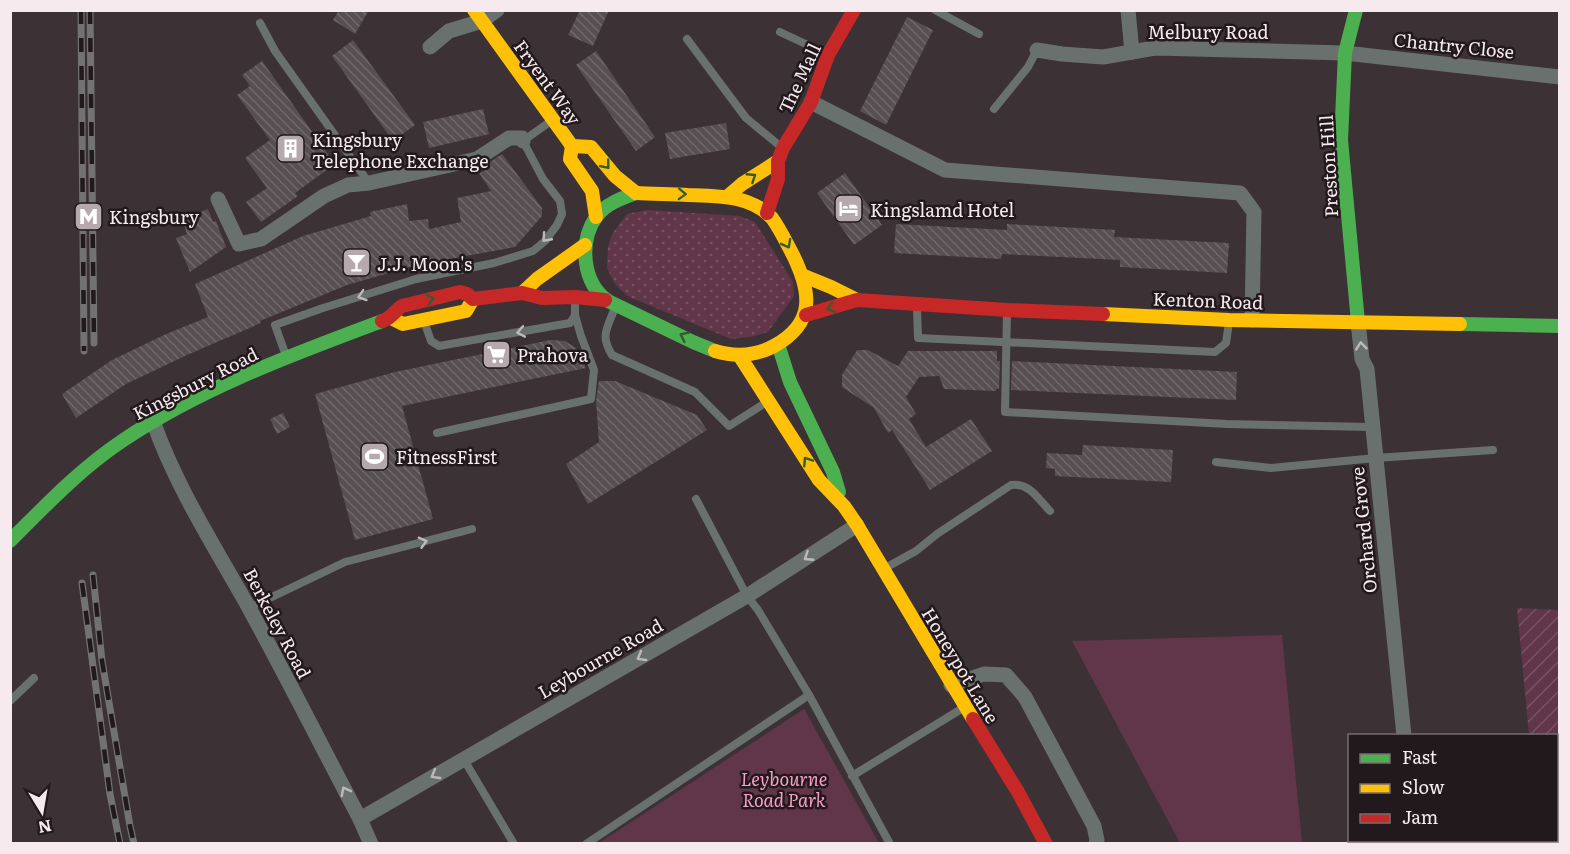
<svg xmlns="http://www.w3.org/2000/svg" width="1570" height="854" font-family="Literata,serif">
  <defs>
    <pattern id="grass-dots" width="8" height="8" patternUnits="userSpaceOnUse" patternTransform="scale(1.5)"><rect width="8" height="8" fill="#613648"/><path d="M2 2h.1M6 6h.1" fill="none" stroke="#785363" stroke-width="1.8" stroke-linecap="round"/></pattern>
    <pattern id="garden-furrows" width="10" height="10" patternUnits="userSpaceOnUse" patternTransform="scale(1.5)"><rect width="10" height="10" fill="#613648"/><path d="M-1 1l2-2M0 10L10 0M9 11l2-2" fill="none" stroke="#785363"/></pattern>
    <pattern id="building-back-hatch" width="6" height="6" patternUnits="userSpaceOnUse" patternTransform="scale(1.5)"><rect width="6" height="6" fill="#584f52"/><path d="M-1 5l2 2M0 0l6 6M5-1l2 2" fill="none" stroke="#71686b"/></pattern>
  </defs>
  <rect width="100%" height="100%" fill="#3c3135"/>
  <polygon fill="url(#grass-dots)" points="647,210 740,216 755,222 793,282 794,296 768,332 751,337 731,339 627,296 615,284 607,268 608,246 612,234 627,214"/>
  <g fill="#613648">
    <polygon points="1282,635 1302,843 1180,843 1072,641"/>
    <polygon points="804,709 879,843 599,843"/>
  </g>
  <polygon fill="url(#garden-furrows)" points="1517,608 1559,610 1559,843 1539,843 1539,841 1556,840 1556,736 1529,735"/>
  <g fill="url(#building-back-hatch)">
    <polygon points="339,10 369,10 355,34 333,20"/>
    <polygon points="580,10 609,10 593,46 568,35"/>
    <polygon points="907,17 933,30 886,125 860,111"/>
    <polygon points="353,40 415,125 393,141 332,56"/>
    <polygon points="596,51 655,137 636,151 576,65"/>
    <polygon points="262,61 335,164 295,193 298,196 261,222 246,202 267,188 245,158 270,140 237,95 250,86 242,75"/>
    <polygon points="483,109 489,134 429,148 423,122"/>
    <polygon points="726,123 730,149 670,159 665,133"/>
    <polygon points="502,154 542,208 542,216 515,247 417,265 347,285 260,321 261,323 187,355 126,384 76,418 62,394 112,360 166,334 208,317 195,284 303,236 371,216 370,212 407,204 409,221 428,219 429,229 461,222 457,198 491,191 479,173 489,168 487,164"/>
    <polygon points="845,173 882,225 854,245 817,193"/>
    <polygon points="208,209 213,222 216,221 226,247 190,272 176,238 187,234 182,220"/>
    <polygon points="896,224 1007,230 1007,224 1115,230 1114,237 1229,243 1227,273 1120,267 1120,260 1002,254 1001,259 894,253"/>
    <polygon points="550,340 565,341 576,348 586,368 402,406 433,519 355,540 315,394 395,372"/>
    <polygon points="857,350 868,350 898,366 908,351 997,351 997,361 1000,361 999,389 996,389 996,391 944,389 939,376 919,377 906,397 916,414 909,419 926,447 971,419 992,451 930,490 892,430 888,433 874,408 842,387 842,375"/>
    <polygon points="1012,361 1237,372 1236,400 1011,390"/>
    <polygon points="599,381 615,381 697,415 707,430 588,504 566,464 599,442 596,401"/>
    <polygon points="283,413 290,427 277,434 270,419"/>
    <polygon points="1083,445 1173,450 1171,482 1055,476 1055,469 1046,468 1047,453 1082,455"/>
  </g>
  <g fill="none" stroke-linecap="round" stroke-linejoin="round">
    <g stroke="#69716f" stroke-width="8">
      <polyline points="935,10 979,34"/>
      <polyline points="260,23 275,51 369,183"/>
      <polyline points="780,32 827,54"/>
      <polyline points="687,39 746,118 780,146"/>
      <polyline points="994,109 1028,67 1037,50"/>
      <polyline points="917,308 918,338 1215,352 1226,343 1229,322"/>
      <path d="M614 310C607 329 600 336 612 355L695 392 729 426 765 403"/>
      <polyline points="1007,312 1005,412 1227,424 1372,427"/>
      <polyline points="425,324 431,341 439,346 570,323 575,315"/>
      <polyline points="285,353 275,325 323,308 416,279 494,263 533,251 545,241 557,225 562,214 560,201 543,179 523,141 551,121"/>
      <polyline points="437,433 591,399 594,370 581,336 575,315 575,299"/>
      <polyline points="1216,462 1271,468 1376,458 1493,450"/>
      <polyline points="696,499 747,596 758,610 809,695 890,844"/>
      <path d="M887 567 916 551 937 534 1011 485C1029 482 1038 499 1050 511"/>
      <polyline points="249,608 345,562 472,529"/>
      <polyline points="10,701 34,678"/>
      <polyline points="463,758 514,844"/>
      <polyline points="852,776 963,708"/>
      <polyline points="586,844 809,695"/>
    </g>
    <g stroke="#69716f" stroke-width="15">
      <polyline points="1128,10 1132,52"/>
      <polyline points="430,47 449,31 482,21 497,10"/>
      <polyline points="1037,50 1062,54 1103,57 1155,48 1345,53 1560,77"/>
      <polyline points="811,102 945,170 1240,193 1254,212 1252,320"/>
      <polyline points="218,199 239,244 261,239 324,196 348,185 369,183 477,159 509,138 522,138 523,141"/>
      <polyline points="1358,322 1362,359 1367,369 1404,736"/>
      <path d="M153 421C176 487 215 547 249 608 287 677 323 749 360 819L371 844"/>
      <polyline points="951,685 984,674 1006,675 1025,697 1094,826 1097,840 1096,844"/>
      <polyline points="360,819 747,596 857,525"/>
      <polyline points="1414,840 1414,844"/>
    </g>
    <g stroke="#4caf50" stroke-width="14">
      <polyline points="1356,10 1345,53 1341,140 1358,322"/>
      <path d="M636 193C622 198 605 204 596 217 579 242 582 283 608 301L693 342 715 351"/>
      <polyline points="1460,324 1560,326"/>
      <polyline points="778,344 790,382 833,472 839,492"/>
      <path d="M10 541C45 506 80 469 122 441 200 388 294 354 382 321"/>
    </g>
    <g stroke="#ffc107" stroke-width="14">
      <polyline points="474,10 572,146 591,147 615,176 636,193"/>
      <polyline points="572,146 570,159 592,191 596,217"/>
      <path d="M636 193C653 194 671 194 688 195 717 196 751 195 772 218 780 229 786 242 793 255 811 292 816 323 774 346 755 356 735 357 715 351"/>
      <polyline points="728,196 742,184 778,161"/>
      <polyline points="804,276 831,287 857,300"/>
      <polyline points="522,293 537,279 585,245"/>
      <polyline points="1103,314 1229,320 1460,324"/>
      <polyline points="391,318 403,324 466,311 473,299"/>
      <polyline points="739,355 819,480 844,506 857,525 973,719"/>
    </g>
    <g stroke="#c62828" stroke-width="14">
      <polyline points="767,213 778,179 778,161 783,148 811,102 828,55 854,10"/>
      <polyline points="806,315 857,300 1007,310 1103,314"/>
      <path d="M382 321C392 318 393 312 402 306L460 292 467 294 473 299 522 293 542 298 575 297 605 300"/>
      <polyline points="973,719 1018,792 1046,844"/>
    </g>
    <defs>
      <g id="rail">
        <polyline points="81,10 84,351"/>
        <polyline points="90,10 94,343"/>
        <polyline points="93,575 102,661 130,826 134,844"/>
        <polyline points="82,583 110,794 120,844"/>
      </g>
    </defs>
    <use href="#rail" stroke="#727272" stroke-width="7"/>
    <use href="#rail" stroke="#21191c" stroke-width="4.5" stroke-dasharray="14" stroke-linecap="butt"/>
  </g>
  <defs><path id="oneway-chevron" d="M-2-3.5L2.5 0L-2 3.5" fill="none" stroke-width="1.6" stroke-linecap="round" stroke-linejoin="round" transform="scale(1.5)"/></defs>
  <g stroke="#345c33">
    <use href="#oneway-chevron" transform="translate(606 165) rotate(51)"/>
    <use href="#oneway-chevron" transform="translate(752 177) rotate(-33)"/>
    <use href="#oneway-chevron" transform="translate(682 194) rotate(2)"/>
    <use href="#oneway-chevron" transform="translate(787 244) rotate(62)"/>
    <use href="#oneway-chevron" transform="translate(430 299) rotate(-14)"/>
    <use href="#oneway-chevron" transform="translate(831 308) rotate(164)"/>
    <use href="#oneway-chevron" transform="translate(684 336) rotate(-155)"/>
    <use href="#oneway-chevron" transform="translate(807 461) rotate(-123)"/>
  </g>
  <g stroke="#bebabb">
    <use href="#oneway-chevron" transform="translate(546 238) rotate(132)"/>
    <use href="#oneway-chevron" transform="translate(362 296) rotate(162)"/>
    <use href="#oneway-chevron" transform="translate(521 332) rotate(169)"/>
    <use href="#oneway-chevron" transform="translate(1361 346) rotate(-96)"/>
    <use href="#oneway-chevron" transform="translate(423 542) rotate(-15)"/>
    <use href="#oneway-chevron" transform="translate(808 557) rotate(147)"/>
    <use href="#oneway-chevron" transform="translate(641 657) rotate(150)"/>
    <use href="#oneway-chevron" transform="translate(435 775) rotate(150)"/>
    <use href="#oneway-chevron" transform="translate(345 791) rotate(-118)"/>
  </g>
  <defs>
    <symbol id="building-square" viewBox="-11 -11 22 22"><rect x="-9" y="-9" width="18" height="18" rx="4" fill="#b6a9ad" stroke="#21191c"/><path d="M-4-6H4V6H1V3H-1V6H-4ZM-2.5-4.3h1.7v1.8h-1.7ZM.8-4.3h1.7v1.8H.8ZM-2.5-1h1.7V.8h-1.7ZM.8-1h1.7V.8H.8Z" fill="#fff"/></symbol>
    <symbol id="hotel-square" viewBox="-11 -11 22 22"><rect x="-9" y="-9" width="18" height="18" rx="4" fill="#b6a9ad" stroke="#21191c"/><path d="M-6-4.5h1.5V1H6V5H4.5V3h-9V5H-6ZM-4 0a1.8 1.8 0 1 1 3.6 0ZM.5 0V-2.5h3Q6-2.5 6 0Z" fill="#fff"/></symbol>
    <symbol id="metro-square" viewBox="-11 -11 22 22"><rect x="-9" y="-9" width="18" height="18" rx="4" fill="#b6a9ad" stroke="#21191c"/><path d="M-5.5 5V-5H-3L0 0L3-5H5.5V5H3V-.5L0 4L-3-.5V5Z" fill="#fff"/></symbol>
    <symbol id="bar-square" viewBox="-11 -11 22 22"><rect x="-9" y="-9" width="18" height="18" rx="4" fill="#b6a9ad" stroke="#21191c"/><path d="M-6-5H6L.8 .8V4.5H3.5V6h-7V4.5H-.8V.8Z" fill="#fff"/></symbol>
    <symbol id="supermarket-square" viewBox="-11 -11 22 22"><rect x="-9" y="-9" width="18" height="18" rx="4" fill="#b6a9ad" stroke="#21191c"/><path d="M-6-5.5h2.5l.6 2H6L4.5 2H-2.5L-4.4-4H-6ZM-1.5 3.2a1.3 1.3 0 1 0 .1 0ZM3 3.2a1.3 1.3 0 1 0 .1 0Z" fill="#fff"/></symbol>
    <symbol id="stadium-square" viewBox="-11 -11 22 22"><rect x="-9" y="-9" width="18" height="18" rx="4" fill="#b6a9ad" stroke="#21191c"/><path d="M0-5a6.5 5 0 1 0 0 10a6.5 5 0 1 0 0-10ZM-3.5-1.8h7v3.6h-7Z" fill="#fff"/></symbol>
  </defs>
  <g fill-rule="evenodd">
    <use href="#building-square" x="274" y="132" width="33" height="33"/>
    <use href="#hotel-square" x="832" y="192" width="33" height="33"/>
    <use href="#metro-square" x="72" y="200" width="33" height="33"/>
    <use href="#bar-square" x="340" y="246" width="33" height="33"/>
    <use href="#supermarket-square" x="480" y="338" width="33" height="33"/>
    <use href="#stadium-square" x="358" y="440" width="33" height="33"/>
  </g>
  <g text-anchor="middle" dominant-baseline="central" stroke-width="5" stroke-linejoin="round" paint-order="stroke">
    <g font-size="18" fill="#f7eaee" stroke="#21191c">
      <text x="1208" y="31">Melbury Road</text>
      <text transform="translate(1454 45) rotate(6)">Chantry Close</text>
      <text transform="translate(799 78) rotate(-65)">The Mall</text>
      <text transform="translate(548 82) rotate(54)">Fryent Way</text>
      <text transform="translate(1328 166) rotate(-93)">Preston Hill</text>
      <text transform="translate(1208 300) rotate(2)">Kenton Road</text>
      <text transform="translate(195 383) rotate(-27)">Kingsbury Road</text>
      <text transform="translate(1363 530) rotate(-96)">Orchard Grove</text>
      <text transform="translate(278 623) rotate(62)">Berkeley Road</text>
      <text transform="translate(600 658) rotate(-30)">Leybourne Road</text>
      <text transform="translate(961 665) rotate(59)">Honeypot Lane</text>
    </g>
    <g font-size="18" fill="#f7eaee" stroke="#21191c" text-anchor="start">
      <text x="312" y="139">Kingsbury<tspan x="312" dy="21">Telephone Exchange</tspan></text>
      <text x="870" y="209">Kingslamd Hotel</text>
      <text x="109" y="216">Kingsbury</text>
      <text x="377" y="263">J.J. Moon's</text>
      <text x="517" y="354">Prahova</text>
      <text x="396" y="456">FitnessFirst</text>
    </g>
    <g font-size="18" font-style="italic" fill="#fa9ec3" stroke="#21191c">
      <text x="784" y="778">Leybourne<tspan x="784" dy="21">Road Park</tspan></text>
    </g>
  </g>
  <rect width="1570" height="854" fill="none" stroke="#f7eaee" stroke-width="24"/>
  <rect x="1348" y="734" width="210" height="108" fill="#21191c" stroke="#776d70" stroke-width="1.5"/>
  <rect x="1360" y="754" width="30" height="9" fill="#4caf50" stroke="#776d70" stroke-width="1.5"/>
  <text x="1402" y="764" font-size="18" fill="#f7eaee">Fast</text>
  <rect x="1360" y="784" width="30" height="9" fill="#ffc107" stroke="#776d70" stroke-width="1.5"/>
  <text x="1402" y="794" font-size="18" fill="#f7eaee">Slow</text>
  <rect x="1360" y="814" width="30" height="9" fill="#c62828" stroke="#776d70" stroke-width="1.5"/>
  <text x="1402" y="824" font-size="18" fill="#f7eaee">Jam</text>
  <g transform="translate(42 812) rotate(169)" stroke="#21191c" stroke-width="4.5" paint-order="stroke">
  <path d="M0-4.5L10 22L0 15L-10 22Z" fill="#f7eaee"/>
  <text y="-9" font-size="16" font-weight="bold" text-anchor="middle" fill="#f7eaee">N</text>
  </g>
</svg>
